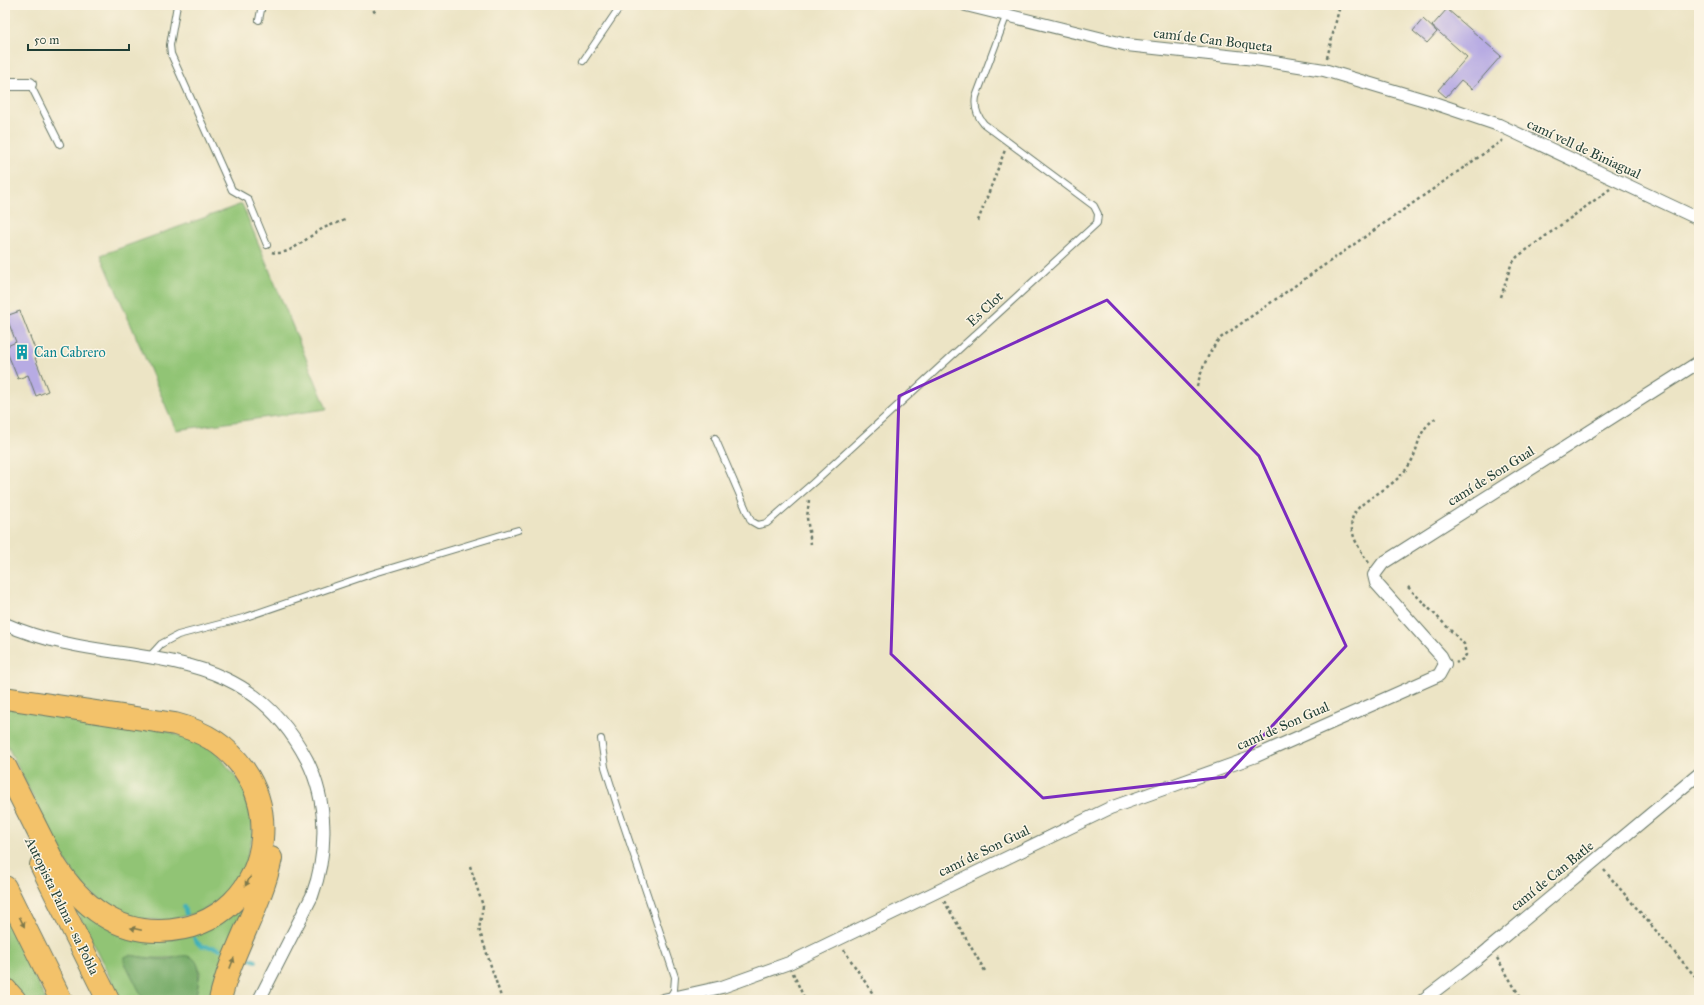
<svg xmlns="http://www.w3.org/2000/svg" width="1704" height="1005" font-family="'IM FELL Great Primer',serif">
  <rect width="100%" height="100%" fill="#fcf5e5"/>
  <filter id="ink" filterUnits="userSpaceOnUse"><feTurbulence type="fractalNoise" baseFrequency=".025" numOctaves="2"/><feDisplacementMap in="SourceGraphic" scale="8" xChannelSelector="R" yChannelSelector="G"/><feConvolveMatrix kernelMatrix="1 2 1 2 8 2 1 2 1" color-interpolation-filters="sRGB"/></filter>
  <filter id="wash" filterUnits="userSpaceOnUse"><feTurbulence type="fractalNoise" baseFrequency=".012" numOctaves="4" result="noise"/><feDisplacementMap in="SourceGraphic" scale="16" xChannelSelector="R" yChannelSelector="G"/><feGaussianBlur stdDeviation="0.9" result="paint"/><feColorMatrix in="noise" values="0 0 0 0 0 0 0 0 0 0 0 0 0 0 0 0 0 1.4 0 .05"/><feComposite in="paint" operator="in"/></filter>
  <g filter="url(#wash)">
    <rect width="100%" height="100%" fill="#ece4c5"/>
    <g fill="#91c475" stroke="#588054">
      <polygon points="242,204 327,409 176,430 101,255"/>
      <polygon points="5,706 162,729 213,748 250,795 253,835 245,865 236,880 226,893 212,905 197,913 166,921 134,918 114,911 83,886 63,858 5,741 5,721 8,719 5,713"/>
      <path d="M252 888 210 1000H195L200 974 199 967 186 956C166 959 149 959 129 955L124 961 144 1000H121L75 907 146 939Z"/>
      <polygon points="5,916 46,1000 26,1000 5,977"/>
    </g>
    <path fill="#74aa66" stroke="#4a744d" d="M129 955C142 957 155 960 169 959 175 958 181 955 187 956 206 959 197 988 195 1000H144L124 961 125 957Z"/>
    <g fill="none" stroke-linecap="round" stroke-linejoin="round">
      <g stroke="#40b0b8" stroke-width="4">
        <polyline points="184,907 186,914"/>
        <path d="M194 938C201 951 208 944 220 949"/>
        <polyline points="250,959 256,961"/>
      </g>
    </g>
    <g id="blocks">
      <g fill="#b7abe3">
        <polygon points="1447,9 1501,56 1472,89 1461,80 1446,97 1438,90 1467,57 1432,26"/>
        <polygon points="1423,19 1437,32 1427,43 1413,31"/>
        <polygon points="20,311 38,357 35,358 48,391 36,396 28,375 18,379 5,347 16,342 6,316"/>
      </g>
    </g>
  </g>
  <g filter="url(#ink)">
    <use href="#blocks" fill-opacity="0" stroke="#677767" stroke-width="1"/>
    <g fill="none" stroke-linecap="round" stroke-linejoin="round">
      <defs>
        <g id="lane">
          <polyline points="177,5 170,45 171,54 232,190 248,199 267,245"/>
          <polyline points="259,20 262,5"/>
          <polyline points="583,61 621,5"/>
          <polyline points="30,84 60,144"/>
          <path d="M715 438 751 521 758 525 767 523 814 482 1097 223 1098 214 1094 206 984 124C977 116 974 108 976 97L1007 14"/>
          <polyline points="150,656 161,644 178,635 243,618 368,575 518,530"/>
          <polyline points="601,739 605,767 617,805 675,977 674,990 670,997"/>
        </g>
        <g id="street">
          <polyline points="966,5 1127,45 1255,59 1324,70 1428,101 1499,125 1699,219"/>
          <polyline points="5,84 30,84"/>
          <path d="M5 624C117 674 239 629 307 760 328 802 328 852 312 896L259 1000"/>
          <polyline points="663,1000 722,987 789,963 1110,808 1256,756 1439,675 1445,664 1441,656 1376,583 1374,575 1383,563 1699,362"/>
          <polyline points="1423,1000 1478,958 1699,774"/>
        </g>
        <g id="highway">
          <path d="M5 698 175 724C303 757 284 928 160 931 113 932 79 902 55 865L5 766"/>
          <polyline points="41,865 108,1000"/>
          <polyline points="5,887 61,1000"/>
          <polyline points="5,989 15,1000"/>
          <path d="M220 1000C231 951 261 907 271 858"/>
        </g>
      </defs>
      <use href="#lane" stroke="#677767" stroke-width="8"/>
      <use href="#street" stroke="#677767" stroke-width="14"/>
      <use href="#highway" stroke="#677767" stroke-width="24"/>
      <g stroke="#677767" stroke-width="2.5" stroke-dasharray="3 3" stroke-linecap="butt">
        <polyline points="370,5 376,14"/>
        <polyline points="1327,58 1340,5"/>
        <polyline points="978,221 1005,150"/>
        <path d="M272 252C288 258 308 236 322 229 329 225 338 223 345 220"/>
        <polyline points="1501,297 1511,265 1517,257 1610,189"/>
        <path d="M1197 386C1202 368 1208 354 1219 339L1503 140"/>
        <polyline points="809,500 807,518 811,544"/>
        <path d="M1369 563C1323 500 1379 506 1407 468 1422 448 1413 434 1437 417"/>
        <polyline points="1408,587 1464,644 1466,655 1463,659 1456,663"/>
        <polyline points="470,866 483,906 479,929 502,1000"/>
        <polyline points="1604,870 1699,981"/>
        <polyline points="944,901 985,971"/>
        <polyline points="844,950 877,1000"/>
        <polyline points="1497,958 1522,1000"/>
        <polyline points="793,973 805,1000"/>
      </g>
      <use href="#lane" stroke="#fff" stroke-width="6"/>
      <use href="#street" stroke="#fff" stroke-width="12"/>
      <use href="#highway" stroke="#f3c26a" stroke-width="22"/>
    </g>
    <defs><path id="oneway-solid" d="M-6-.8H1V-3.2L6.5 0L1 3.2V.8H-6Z"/></defs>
    <g fill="#7e794c">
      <use href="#oneway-solid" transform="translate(248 881) rotate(120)"/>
      <use href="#oneway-solid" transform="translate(22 922) rotate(64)"/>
      <use href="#oneway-solid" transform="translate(136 929) rotate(-168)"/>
      <use href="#oneway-solid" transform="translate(232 963) rotate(-69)"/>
    </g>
  </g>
  <path fill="none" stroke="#7b2cbf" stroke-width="3" stroke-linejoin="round" d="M1107 300 1259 456 1346 646 1225 777 1043 798 891 654 899 396Z"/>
  <defs>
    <symbol id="building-bare" viewBox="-9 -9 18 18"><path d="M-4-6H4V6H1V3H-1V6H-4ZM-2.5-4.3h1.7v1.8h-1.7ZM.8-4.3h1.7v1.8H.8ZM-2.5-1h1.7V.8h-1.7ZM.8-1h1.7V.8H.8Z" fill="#0f9aa8" stroke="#fcf5e5" stroke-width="2.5" paint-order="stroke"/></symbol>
  </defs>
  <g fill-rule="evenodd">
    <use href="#building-bare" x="11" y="341" width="22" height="22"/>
  </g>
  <g text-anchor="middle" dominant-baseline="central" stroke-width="3" stroke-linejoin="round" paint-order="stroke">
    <g font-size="14" fill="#1f3d34" stroke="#fcf5e5">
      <text transform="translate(1213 40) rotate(7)">camí de Can Boqueta</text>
      <text transform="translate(1584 149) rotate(25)">camí vell de Biniagual</text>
      <text transform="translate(985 309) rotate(-43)">Es Clot</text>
      <text transform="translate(1491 476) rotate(-32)">camí de Son Gual</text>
      <text transform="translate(1283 726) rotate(-24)">camí de Son Gual</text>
      <text transform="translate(984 851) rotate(-26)">camí de Son Gual</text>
      <text transform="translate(1552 876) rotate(-39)">camí de Can Batle</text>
      <text transform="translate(62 906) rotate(64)">Autopista Palma - sa Pobla</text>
    </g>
    <g font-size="14" fill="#0d838f" stroke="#fcf5e5" text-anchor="start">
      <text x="34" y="352">Can Cabrero</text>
    </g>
  </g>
  <rect width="1704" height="1005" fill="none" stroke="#fcf5e5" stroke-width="20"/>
  <path d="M28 44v6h101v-6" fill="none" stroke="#1f3d34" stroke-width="2"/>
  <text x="34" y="44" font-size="12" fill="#1f3d34" stroke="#fcf5e5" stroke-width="3" paint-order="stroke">50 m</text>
</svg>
